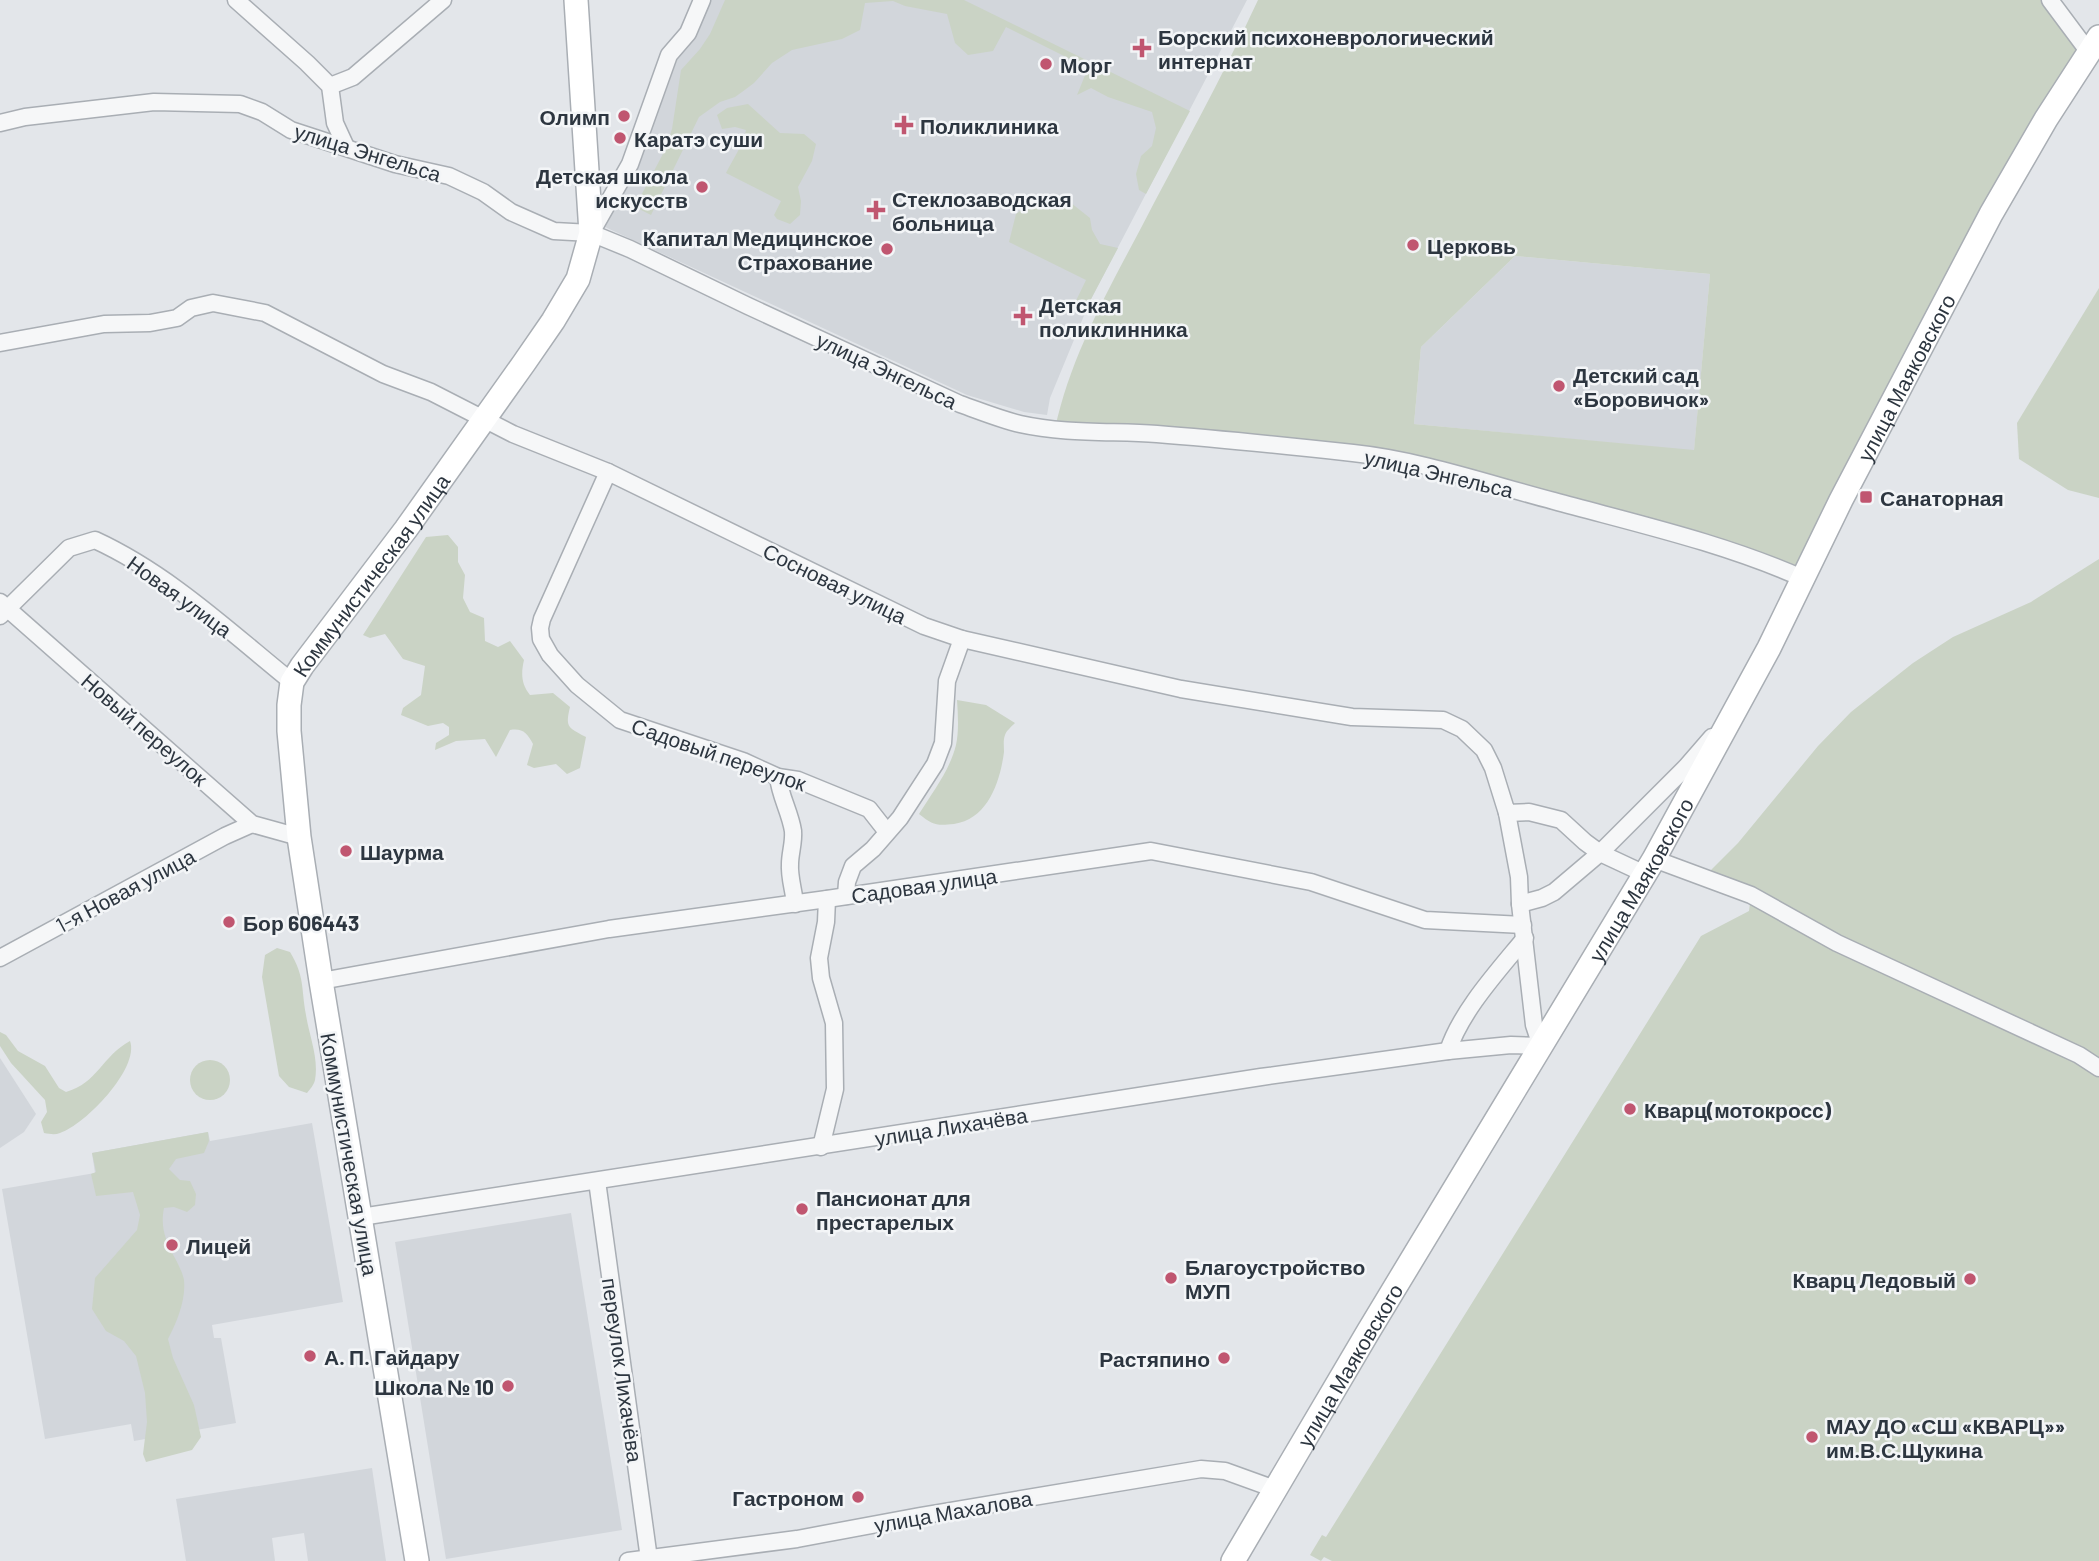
<svg xmlns="http://www.w3.org/2000/svg" width="2099" height="1561" font-family="Barlow,sans-serif">
  <rect width="100%" height="100%" fill="#e3e6ea"/>
  <g fill="#d2d6db">
    <polygon points="711,0 1247,0 1090,301 1050,398 1047,415 1024,412 967,395 605,227 638,168 677,60 696,38"/>
    <polygon points="1515,256 1710,274 1694,451 1414,424 1421,347"/>
    <polygon points="0,1058 36,1114 24,1132 0,1148"/>
    <polygon points="312,1123 343,1302 212,1325 214,1338 221,1338 236,1423 134,1441 131,1424 45,1439 2,1189 95,1173 92,1153 208,1132 210,1141"/>
    <polygon points="571,1213 622,1530 446,1559 395,1242"/>
    <polygon points="372,1468 386,1561 308,1561 304,1533 272,1538 275,1561 186,1561 176,1499"/>
  </g>
  <g fill="#cad3c5" fill-rule="evenodd">
    <polygon points="725,0 964,0 1190,111 1146,194 1139,190 1136,174 1141,156 1152,146 1156,128 1152,112 1108,97 1091,88 1077,95 1088,68 1006,27 993,51 968,55 955,43 947,14 905,6 893,1 865,3 860,30 842,39 792,50 772,63 754,83 742,92 735,97 720,102 699,117 651,215 635,207 665,150 672,129 681,70 700,49 710,34"/>
    <path d="M1258 0H2050L2088 51 1802 578 1401 462 1055 429C1070 358 1107 292 1141 228 1180 153 1222 78 1258 0ZM1515 256 1710 274 1694 450 1414 424 1421 347Z"/>
    <path d="M748 104 780 133 804 134 816 144 812 161 798 187 801 201 800 215 790 224 777 219 774 215 781 201 726 173C733 159 743 145 746 130L735 127 722 129 717 115 727 108Z"/>
    <polygon points="1061,195 1090,218 1092,230 1100,244 1118,248 1090,301 1072,309 1086,280 1009,242 1016,214 1028,205"/>
    <polygon points="2099,288 2099,498 2068,490 2019,459 2017,423"/>
    <path d="M448 535 458 547V562L465 575 463 598 470 612 484 618 485 641 498 647 510 641 524 660C521 673 521 684 530 695L553 693 570 707C565 728 568 727 586 737L580 768 567 774 556 764 534 768 527 765 533 744C527 733 523 728 510 730L496 757 485 739 456 741 435 750 436 743 449 735V727L443 723 428 726 401 715 403 708 421 695 425 666 403 659 385 634 370 638 363 635 426 537Z"/>
    <polygon points="2099,559 2099,1561 1332,1561 1324,1557 1321,1561 1310,1555 1322,1535 1326,1537 1701,936 1749,911 1751,895 1704,877 1738,843 1818,746 1851,712 1913,663 1953,637 2031,602"/>
    <path d="M957 700 986 705 1015 723C1012 726 1006 731 1005 735 1003 740 1004 747 1004 752 1000 782 988 819 954 824 936 826 933 825 919 814 932 793 950 770 956 745 959 731 958 715 957 700Z"/>
    <path d="M277 948 290 952C305 977 301 988 306 1015 309 1035 319 1058 315 1080 314 1085 310 1089 307 1093L289 1087 279 1076 262 977 265 955Z"/>
    <path d="M0 1032 6 1035 18 1051 45 1066 59 1088 66 1092C98 1083 102 1056 130 1041 140 1068 85 1125 60 1133 55 1135 50 1134 44 1133L41 1122 47 1112 45 1100 11 1063 0 1046Z"/>
    <circle cx="210" cy="1080" r="20"/>
    <path d="M208 1132 209 1141 204 1153 176 1159 169 1169 180 1180 190 1181 196 1194 195 1205 187 1212 174 1207 164 1208C160 1228 166 1242 176 1260 179 1266 183 1274 184 1280 186 1300 177 1322 168 1339L173 1358 194 1405 201 1437 192 1450 146 1462 143 1454 147 1422 145 1393 136 1356 124 1341 106 1331 92 1309 95 1278 137 1230 140 1215 133 1192 96 1196 91 1174 96 1172 92 1153Z"/>
  </g>
  <g fill="none" stroke-linecap="round" stroke-linejoin="round">
    <defs>
      <g id="street">
        <polyline points="236,0 307,63 330,86 335,123 346,147"/>
        <polyline points="2050,0 2088,51"/>
        <polyline points="330,86 353,77 443,0"/>
        <path d="M0 123 25 117 154 102 240 104 262 112 291 130 395 164 449 176 483 192 511 212 554 231 591 233 630 249 748 306 960 404C980 411 999 419 1020 424 1065 434 1112 431 1157 434 1223 439 1288 446 1353 453 1420 460 1489 484 1554 501 1638 524 1723 543 1802 578"/>
        <polyline points="591,233 630,164 669,55 688,33 702,0"/>
        <polyline points="0,343 104,324 150,323 177,318 191,308 213,303 265,313 383,374 431,392 513,434 608,472 924,626 962,639 1181,689 1352,717 1443,720 1462,729 1484,750 1493,768 1507,813 1529,812 1561,820 1585,842 1600,853 1645,874"/>
        <polyline points="608,472 542,619 540,628 541,639 550,655 577,685 620,720 743,761 778,777 798,780 869,809 887,832"/>
        <polyline points="0,602 252,824 299,837"/>
        <path d="M0 616 69 548 95 540C169 574 230 632 292 682"/>
        <path d="M778 777C780 796 790 812 793 831 794 843 790 853 790 864 789 877 794 891 795 904"/>
        <polyline points="1654,859 1751,895 1837,943 2079,1055 2099,1068"/>
        <polyline points="846,896 847,882 853,866 873,849 900,818 935,764 943,743 947,681 962,639"/>
        <polyline points="1520,904 1542,898 1554,892 1600,853 1686,767 1712,737"/>
        <polyline points="0,958 225,836 252,824"/>
        <polyline points="321,981 609,929 827,899 1151,851 1311,882 1425,920 1523,925"/>
        <path d="M1448 1051C1461 1011 1498 971 1525 938"/>
        <polyline points="821,1147 835,1089 834,1023 821,978 819,958 826,922 827,899"/>
        <polyline points="597,1181 649,1559"/>
        <polyline points="361,1217 1261,1077 1448,1051 1511,1045 1541,1046 1534,1025 1520,904 1519,877 1507,813"/>
        <polyline points="628,1561 797,1539 920,1516 1201,1469 1225,1471 1275,1489"/>
      </g>
      <g id="secondary">
        <path id="s1" d="M417 1561 321 981 299 837 289 731V705L292 682 302 666 406 529 524 363 553 321 578 279 591 233 576 0"/>
        <path id="s2" d="M1233 1561 1368 1332 1654 859 1769 648 1841 500 1991 214 2046 119 2099 37"/>
      </g>
    </defs>
    <use href="#street" stroke="#a9aeb4" stroke-width="19"/>
    <use href="#secondary" stroke="#a9aeb4" stroke-width="26"/>
    <use href="#street" stroke="#f6f7f8" stroke-width="16"/>
    <use href="#secondary" stroke="#fff" stroke-width="23"/>
  </g>
  <g fill="#c05670" stroke="#f3f5f7" stroke-width="2.5">
    <path d="M1138.5 37.5h7v7h7v7h-7v7h-7v-7h-7v-7h7z"/>
    <circle cx="1046" cy="64" r="7"/>
    <circle cx="624" cy="116" r="7"/>
    <path d="M900.5 114.5h7v7h7v7h-7v7h-7v-7h-7v-7h7z"/>
    <circle cx="620" cy="138" r="7"/>
    <circle cx="702" cy="187" r="7"/>
    <path d="M872.5 199.5h7v7h7v7h-7v7h-7v-7h-7v-7h7z"/>
    <circle cx="1413" cy="245" r="7"/>
    <circle cx="887" cy="249" r="7"/>
    <path d="M1019.5 305.5h7v7h7v7h-7v7h-7v-7h-7v-7h7z"/>
    <circle cx="1559" cy="386" r="7"/>
    <rect x="1859" y="490" width="14" height="14" rx="3.5"/>
    <circle cx="346" cy="851" r="7"/>
    <circle cx="229" cy="922" r="7"/>
    <circle cx="1630" cy="1109" r="7"/>
    <circle cx="802" cy="1209" r="7"/>
    <circle cx="172" cy="1245" r="7"/>
    <circle cx="1171" cy="1278" r="7"/>
    <circle cx="1970" cy="1279" r="7"/>
    <circle cx="310" cy="1356" r="7"/>
    <circle cx="1224" cy="1358" r="7"/>
    <circle cx="508" cy="1386" r="7"/>
    <circle cx="1812" cy="1437" r="7"/>
    <circle cx="858" cy="1497" r="7"/>
  </g>
  <g text-anchor="middle" dominant-baseline="central" stroke-width="5" stroke-linejoin="round" paint-order="stroke">
    <g font-size="21" font-weight="bold" fill="#2d3640" stroke="#f3f5f7" text-anchor="start">
      <text x="1158" y="36">Борский психоневрологический<tspan x="1158" dy="24">интернат</tspan></text>
      <text x="1060" y="64">Морг</text>
      <text x="610" y="116" text-anchor="end">Олимп</text>
      <text x="920" y="125">Поликлиника</text>
      <text x="634" y="138">Каратэ суши</text>
      <text x="688" y="175" text-anchor="end">Детская школа<tspan x="688" dy="24">искусств</tspan></text>
      <text x="892" y="198">Стеклозаводская<tspan x="892" dy="24">больница</tspan></text>
      <text x="873" y="237" text-anchor="end">Капитал Медицинское<tspan x="873" dy="24">Страхование</tspan></text>
      <text x="1427" y="245">Церковь</text>
      <text x="1039" y="304">Детская<tspan x="1039" dy="24">поликлинника</tspan></text>
      <text x="1573" y="374">Детский сад<tspan x="1573" dy="24">«Боровичок»</tspan></text>
      <text x="1880" y="497">Санаторная</text>
      <text x="360" y="851">Шаурма</text>
      <text x="243" y="922">Бор 606443</text>
      <text x="1644" y="1109">Кварц(мотокросс)</text>
      <text x="816" y="1197">Пансионат для<tspan x="816" dy="24">престарелых</tspan></text>
      <text x="186" y="1245">Лицей</text>
      <text x="1185" y="1266">Благоустройство<tspan x="1185" dy="24">МУП</tspan></text>
      <text x="1956" y="1279" text-anchor="end">Кварц Ледовый</text>
      <text x="324" y="1356">А. П. Гайдару</text>
      <text x="1210" y="1358" text-anchor="end">Растяпино</text>
      <text x="494" y="1386" text-anchor="end">Школа № 10</text>
      <text x="1826" y="1425">МАУ ДО «СШ «КВАРЦ»»<tspan x="1826" dy="24">им.В.С.Щукина</tspan></text>
      <text x="844" y="1497" text-anchor="end">Гастроном</text>
    </g>
    <g font-size="21" fill="#2d3640" stroke="#f3f5f7">
      <text transform="translate(368 152) rotate(17)">улица Энгельса</text>
      <text transform="translate(887 370) rotate(25)">улица Энгельса</text>
      <text stroke="none"><textPath href="#s2" startOffset="1362">улица Маяковского</textPath></text>
      <text transform="translate(1439 473) rotate(13)">улица Энгельса</text>
      <text stroke="none"><textPath href="#s1" startOffset="1022">Коммунистическая улица</textPath></text>
      <text transform="translate(835 583) rotate(26)">Сосновая улица</text>
      <text transform="translate(180 596) rotate(36)">Новая улица</text>
      <text transform="translate(145 729) rotate(41)">Новый переулок</text>
      <text transform="translate(719 754) rotate(19)">Садовый переулок</text>
      <text stroke="none"><textPath href="#s2" startOffset="794">улица Маяковского</textPath></text>
      <text transform="translate(924 885) rotate(-8)">Садовая улица</text>
      <text transform="translate(125 890) rotate(-28)">1-я Новая улица</text>
      <text transform="translate(951 1126) rotate(-9)">улица Лихачёва</text>
      <text transform="translate(350 1154) rotate(80)">Коммунистическая улица</text>
      <text stroke="none"><textPath href="#s2" startOffset="228">улица Маяковского</textPath></text>
      <text transform="translate(623 1370) rotate(82)">переулок Лихачёва</text>
      <text transform="translate(953 1511) rotate(-10)">улица Махалова</text>
    </g>
  </g>
</svg>
